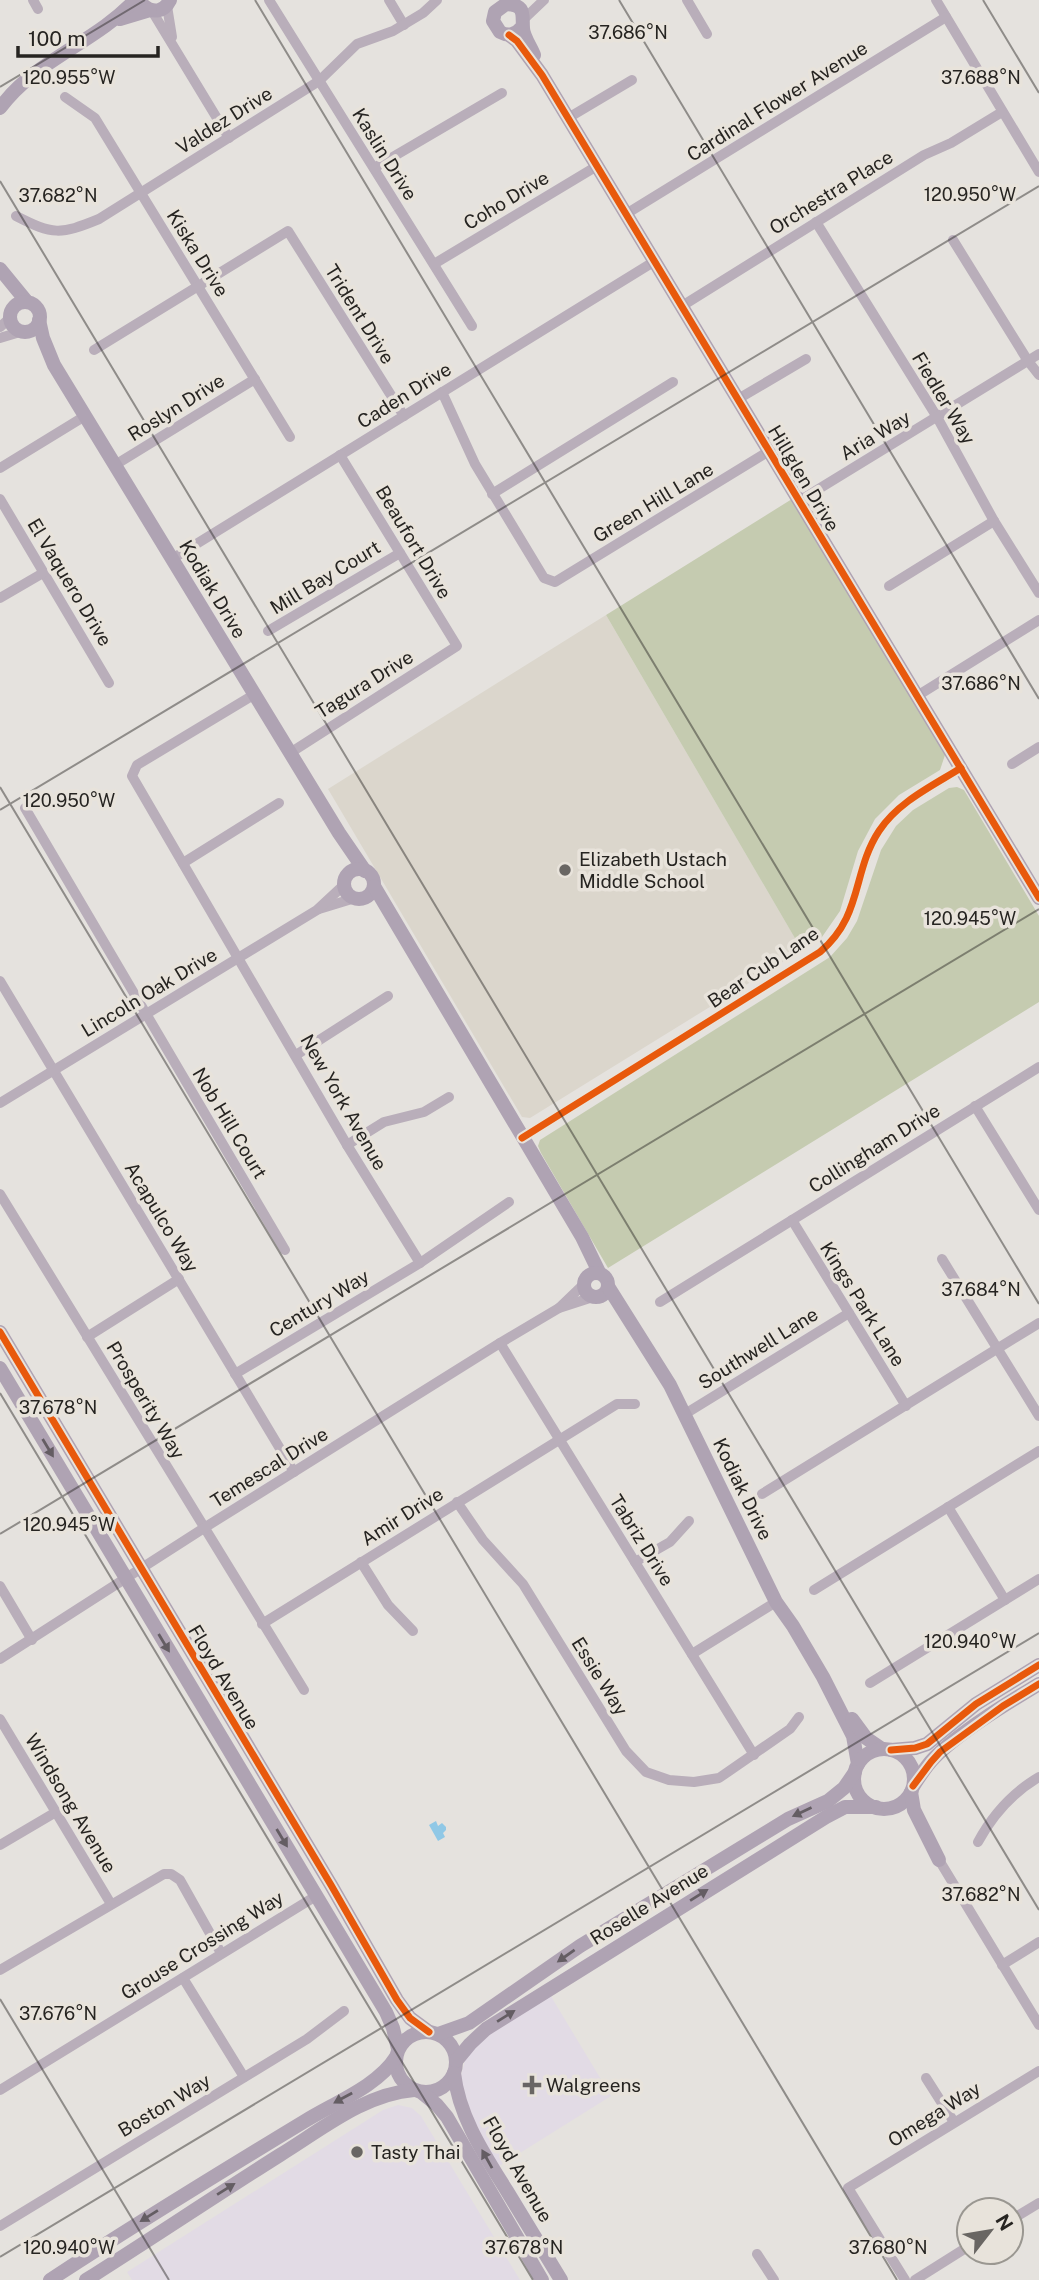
<svg xmlns="http://www.w3.org/2000/svg" width="1039" height="2280" font-family="'Public Sans',sans-serif">
  <rect width="100%" height="100%" fill="#e5e2de"/>
  <g fill="#e2dbe5">
    <polygon points="549,1993 611,2096 496,2168 467,2111 459,2083 467,2053 484,2034"/>
    <polygon points="398,2105 412,2108 421,2116 520,2280 132,2280 127,2272 383,2110"/>
  </g>
  <polygon fill="#dbd6cc" points="606,615 802,950 741,988 738,987 713,1005 530,1118 522,1117 328,789"/>
  <g fill="#c5cbb0">
    <polygon points="792,499 945,755 940,770 899,795 875,819 858,851 840,911 822,937 803,952 606,615"/>
    <polygon points="957,787 964,790 1039,916 1039,1002 608,1268 541,1153 538,1146 540,1140 830,957 847,938 857,921 881,850 896,826 913,810 949,788"/>
  </g>
  <polygon fill="#90c8e6" points="436,1821 438,1826 442,1823 446,1827 446,1830 443,1833 445,1837 438,1841 429,1825"/>
  <g fill="none" stroke-linecap="round" stroke-linejoin="round">
    <g stroke="#b9aeba" stroke-width="10">
      <polyline points="33,0 38,9"/>
      <polyline points="269,0 472,326"/>
      <polyline points="389,0 404,25"/>
      <polyline points="687,0 707,34"/>
      <polyline points="936,0 1039,172"/>
      <polyline points="167,6 172,37"/>
      <polyline points="152,11 229,138"/>
      <polyline points="524,19 544,0"/>
      <polyline points="65,97 95,118 290,437"/>
      <polyline points="568,118 632,80"/>
      <polyline points="374,168 502,93"/>
      <polyline points="626,214 946,17"/>
      <path d="M16 216C53 235 60 235 99 219L319 81 357 44 393 31 423 13 437 0"/>
      <polyline points="816,222 937,417 994,521 1039,593"/>
      <polyline points="953,240 1028,361 1039,375"/>
      <polyline points="434,264 597,166"/>
      <polyline points="682,306 924,155 951,143 1002,112"/>
      <polyline points="0,327 10,318"/>
      <polyline points="0,338 20,332"/>
      <polyline points="94,350 288,231 404,416"/>
      <polyline points="442,392 475,464 544,578 555,582 769,451"/>
      <polyline points="738,399 806,359"/>
      <polyline points="115,465 255,379"/>
      <polyline points="0,468 85,416"/>
      <polyline points="492,494 673,382"/>
      <polyline points="0,499 109,683"/>
      <polyline points="799,501 1039,354"/>
      <polyline points="172,559 655,261"/>
      <polyline points="889,586 994,521"/>
      <polyline points="0,598 43,573"/>
      <polyline points="268,631 400,553"/>
      <polyline points="255,694 137,765 132,776 347,1145 420,1263"/>
      <polyline points="917,696 1039,620"/>
      <polyline points="290,753 457,646 340,455"/>
      <polyline points="1012,764 1039,747"/>
      <polyline points="25,808 285,1250"/>
      <polyline points="183,863 279,803"/>
      <polyline points="319,909 355,898"/>
      <polyline points="0,981 294,1472"/>
      <polyline points="296,1055 388,996"/>
      <polyline points="0,1103 317,910 345,884"/>
      <polyline points="975,1106 1039,1210"/>
      <path d="M522 1138 820 952C863 916 852 872 879 831 898 802 932 786 961 768"/>
      <polyline points="347,1145 384,1122 424,1112 449,1097"/>
      <polyline points="0,1194 304,1690"/>
      <polyline points="792,1220 906,1406"/>
      <polyline points="942,1259 1039,1416"/>
      <polyline points="660,1302 1039,1067"/>
      <polyline points="559,1308 584,1284"/>
      <polyline points="87,1337 179,1279"/>
      <polyline points="500,1343 754,1755"/>
      <polyline points="235,1374 420,1263 509,1202"/>
      <polyline points="685,1414 849,1313"/>
      <polyline points="762,1494 1039,1323"/>
      <polyline points="457,1502 483,1540 523,1584 626,1751 646,1772 669,1780 694,1782 719,1778 790,1729 799,1717"/>
      <polyline points="948,1507 1005,1600"/>
      <polyline points="361,1562 388,1605 413,1631"/>
      <polyline points="635,1562 670,1542 689,1521"/>
      <polyline points="0,1586 32,1640"/>
      <polyline points="814,1590 1039,1451"/>
      <polyline points="262,1624 617,1404 635,1404"/>
      <polyline points="692,1654 776,1602"/>
      <polyline points="0,1659 204,1528 500,1343 559,1308 593,1297"/>
      <polyline points="870,1683 1039,1579"/>
      <polyline points="0,1719 111,1904"/>
      <path d="M978 1842C993 1814 1012 1793 1039 1777"/>
      <polyline points="0,1845 56,1812"/>
      <polyline points="939,1860 1039,2025"/>
      <polyline points="1002,1965 1039,1942"/>
      <polyline points="0,1970 164,1874 171,1874 180,1880 221,1953"/>
      <polyline points="183,1978 244,2077"/>
      <polyline points="926,2078 954,2122"/>
      <polyline points="0,2090 316,1896"/>
      <polyline points="1011,2220 1039,2203"/>
      <polyline points="0,2226 307,2039 344,2011"/>
      <polyline points="757,2254 774,2280"/>
      <polyline points="905,2280 848,2188 1039,2071"/>
      <polyline points="915,2280 969,2246"/>
    </g>
    <g stroke="#afa3b3" stroke-width="14">
      <path d="M143 5C153 14 164 12 170 0"/>
      <polyline points="120,19 150,10"/>
      <path d="M522 27C516 34 509 37 500 32L493 21 495 12 506 4C526 5 522 14 523 28 523 36 531 47 534 55"/>
      <polyline points="509,35 517,41 542,75 1039,898"/>
      <path d="M0 108C35 60 95 43 135 0"/>
      <polyline points="0,269 27,302"/>
      <circle cx="25" cy="317" r="15"/>
      <polyline points="39,320 43,338 54,365 339,833 365,871"/>
      <circle cx="359" cy="884" r="15"/>
      <polyline points="374,886 582,1237 599,1272"/>
      <circle cx="596" cy="1285" r="12"/>
      <polyline points="609,1288 670,1385 776,1602 793,1626 823,1677 853,1736 858,1764"/>
      <polyline points="0,1332 331,1885 397,2000 410,2018 429,2032"/>
      <polyline points="0,1368 386,2012 393,2028 398,2049"/>
      <polyline points="852,1719 866,1738 882,1749"/>
      <circle cx="884" cy="1779" r="30"/>
      <polyline points="891,1750 915,1748 927,1744 976,1704 1039,1665"/>
      <path d="M914 1785C920 1776 926 1766 934 1758 961 1731 1006 1704 1039 1684"/>
      <polyline points="911,1792 914,1810 939,1860"/>
      <circle cx="426" cy="2062" r="30"/>
      <polyline points="438,2034 469,2023 580,1946 788,1819 828,1801 844,1788 855,1772"/>
      <polyline points="456,2061 470,2044 486,2029 826,1817 845,1807 876,1807"/>
      <path d="M454 2073C459 2117 484 2154 507 2191 525 2221 543 2250 561 2280"/>
      <polyline points="421,2092 437,2105 447,2117 542,2280"/>
      <path d="M50 2280C134 2225 219 2173 305 2121 334 2103 378 2086 396 2057"/>
      <path d="M86 2280C151 2239 215 2196 280 2155 321 2130 364 2094 414 2090"/>
    </g>
    <defs>
      <g id="cycleway">
        <polyline points="509,35 517,41 542,75 1039,898"/>
        <path d="M522 1138 820 952C863 916 852 872 879 831 898 802 932 786 961 768"/>
        <polyline points="0,1332 331,1885 397,2000 410,2018 429,2032"/>
        <polyline points="891,1750 915,1748 927,1744 976,1704 1039,1665"/>
        <polyline points="913,1786 931,1762 940,1752 1003,1706 1039,1684"/>
      </g>
    </defs>
    <use href="#cycleway" stroke="#e8e3db" stroke-width="11"/>
    <use href="#cycleway" stroke="#e8590c" stroke-width="7"/>
  </g>
  <defs><path id="oneway-solid" d="M-6-.8H1V-3.2L6.5 0L1 3.2V.8H-6Z" transform="scale(1.75)"/></defs>
  <g fill="#645d63">
    <use href="#oneway-solid" transform="translate(48 1448) rotate(59)"/>
    <use href="#oneway-solid" transform="translate(164 1643) rotate(59)"/>
    <use href="#oneway-solid" transform="translate(802 1812) rotate(155)"/>
    <use href="#oneway-solid" transform="translate(282 1838) rotate(59)"/>
    <use href="#oneway-solid" transform="translate(699 1895) rotate(-32)"/>
    <use href="#oneway-solid" transform="translate(566 1956) rotate(145)"/>
    <use href="#oneway-solid" transform="translate(506 2016) rotate(-32)"/>
    <use href="#oneway-solid" transform="translate(343 2098) rotate(151)"/>
    <use href="#oneway-solid" transform="translate(487 2159) rotate(-119)"/>
    <use href="#oneway-solid" transform="translate(226 2189) rotate(-32)"/>
    <use href="#oneway-solid" transform="translate(149 2216) rotate(148)"/>
  </g>
  <path fill="none" stroke="#262421" stroke-width="2" stroke-opacity="0.45" d="M255 0 1039 1304M619 0 1039 699M983 0 1039 93M0 87 145 0M0 181 1039 1910M0 787 897 2280M0 810 1039 186M0 1393 533 2280M0 1534 1039 909M0 1999 169 2280M0 2257 1039 1633"/>
  <g fill="#696663" stroke="#e8e3db" stroke-width="2.5">
    <circle cx="565" cy="870" r="7"/>
    <path d="M528.5 2074.5h7v7h7v7h-7v7h-7v-7h-7v-7h7z"/>
    <circle cx="357" cy="2152" r="7"/>
  </g>
  <g text-anchor="middle" dominant-baseline="central" stroke-width="7" stroke-linejoin="round" paint-order="stroke">
    <g font-size="19" fill="#262421" stroke="#e8e3db">
      <text transform="translate(777 101) rotate(-32)">Cardinal Flower Avenue</text>
      <text transform="translate(224 120) rotate(-32)">Valdez Drive</text>
      <text transform="translate(385 154) rotate(58)">Kaslin Drive</text>
      <text transform="translate(831 192) rotate(-32)">Orchestra Place</text>
      <text transform="translate(506 200) rotate(-31)">Coho Drive</text>
      <text transform="translate(198 253) rotate(58)">Kiska Drive</text>
      <text transform="translate(360 314) rotate(58)">Trident Drive</text>
      <text transform="translate(404 395) rotate(-32)">Caden Drive</text>
      <text transform="translate(944 398) rotate(59)">Fiedler Way</text>
      <text transform="translate(176 407) rotate(-32)">Roslyn Drive</text>
      <text transform="translate(875 435) rotate(-31)">Aria Way</text>
      <text transform="translate(804 478) rotate(59)">Hillglen Drive</text>
      <text transform="translate(653 502) rotate(-31)">Green Hill Lane</text>
      <text transform="translate(414 542) rotate(59)">Beaufort Drive</text>
      <text transform="translate(325 577) rotate(-31)">Mill Bay Court</text>
      <text transform="translate(70 582) rotate(59)">El Vaquero Drive</text>
      <text transform="translate(213 589) rotate(59)">Kodiak Drive</text>
      <text transform="translate(364 684) rotate(-32)">Tagura Drive</text>
      <text transform="translate(763 967) rotate(-34)">Bear Cub Lane</text>
      <text transform="translate(149 992) rotate(-31)">Lincoln Oak Drive</text>
      <text transform="translate(344 1102) rotate(60)">New York Avenue</text>
      <text transform="translate(230 1123) rotate(59)">Nob Hill Court</text>
      <text transform="translate(874 1148) rotate(-32)">Collingham Drive</text>
      <text transform="translate(162 1217) rotate(59)">Acapulco Way</text>
      <text transform="translate(319 1303) rotate(-31)">Century Way</text>
      <text transform="translate(863 1304) rotate(58)">Kings Park Lane</text>
      <text transform="translate(758 1348) rotate(-32)">Southwell Lane</text>
      <text transform="translate(146 1400) rotate(59)">Prosperity Way</text>
      <text transform="translate(269 1467) rotate(-32)">Temescal Drive</text>
      <text transform="translate(743 1489) rotate(64)">Kodiak Drive</text>
      <text transform="translate(402 1516) rotate(-32)">Amir Drive</text>
      <text transform="translate(642 1540) rotate(58)">Tabriz Drive</text>
      <text transform="translate(600 1676) rotate(58)">Essie Way</text>
      <text transform="translate(224 1677) rotate(59)">Floyd Avenue</text>
      <text transform="translate(71 1803) rotate(59)">Windsong Avenue</text>
      <text transform="translate(649 1904) rotate(-32)">Roselle Avenue</text>
      <text transform="translate(202 1945) rotate(-32)">Grouse Crossing Way</text>
      <text transform="translate(164 2105) rotate(-31)">Boston Way</text>
      <text transform="translate(934 2114) rotate(-32)">Omega Way</text>
      <text transform="translate(518 2169) rotate(60)">Floyd Avenue</text>
    </g>
    <g font-size="19" fill="#262421" stroke="#e8e3db" text-anchor="start">
      <text x="579" y="859">Elizabeth Ustach<tspan x="579" dy="22">Middle School</tspan></text>
      <text x="546" y="2085">Walgreens</text>
      <text x="371" y="2152">Tasty Thai</text>
    </g>
  </g>
  <g font-size="18" text-anchor="middle" fill="#262421" stroke="#e8e3db" stroke-width="7" stroke-linejoin="round" paint-order="stroke">
    <text x="628" y="39">37.686°N</text>
    <text x="981" y="84">37.688°N</text>
    <text x="69" y="84">120.955°W</text>
    <text x="970" y="201">120.950°W</text>
    <text x="58" y="202">37.682°N</text>
    <text x="981" y="690">37.686°N</text>
    <text x="69" y="807">120.950°W</text>
    <text x="970" y="925">120.945°W</text>
    <text x="981" y="1296">37.684°N</text>
    <text x="58" y="1414">37.678°N</text>
    <text x="69" y="1531">120.945°W</text>
    <text x="970" y="1648">120.940°W</text>
    <text x="981" y="1901">37.682°N</text>
    <text x="58" y="2020">37.676°N</text>
    <text x="524" y="2254">37.678°N</text>
    <text x="888" y="2254">37.680°N</text>
    <text x="69" y="2254">120.940°W</text>
  </g>
  <g transform="translate(990 2231) rotate(59)"><circle r="33" fill="#e8e3db" stroke="#9a9791" stroke-width="2"/>
  <path d="M0-5L12 26L0 18L-12 26Z" fill="#696663"/>
  <text y="-10" font-size="19" font-weight="bold" text-anchor="middle" fill="#262421">N</text>
  </g>
  <path d="M18 46v10h140v-10" fill="none" stroke="#262421" stroke-width="3.5"/>
  <text x="28" y="46" font-size="21" fill="#262421" stroke="#e8e3db" stroke-width="5" paint-order="stroke">100 m</text>
</svg>
